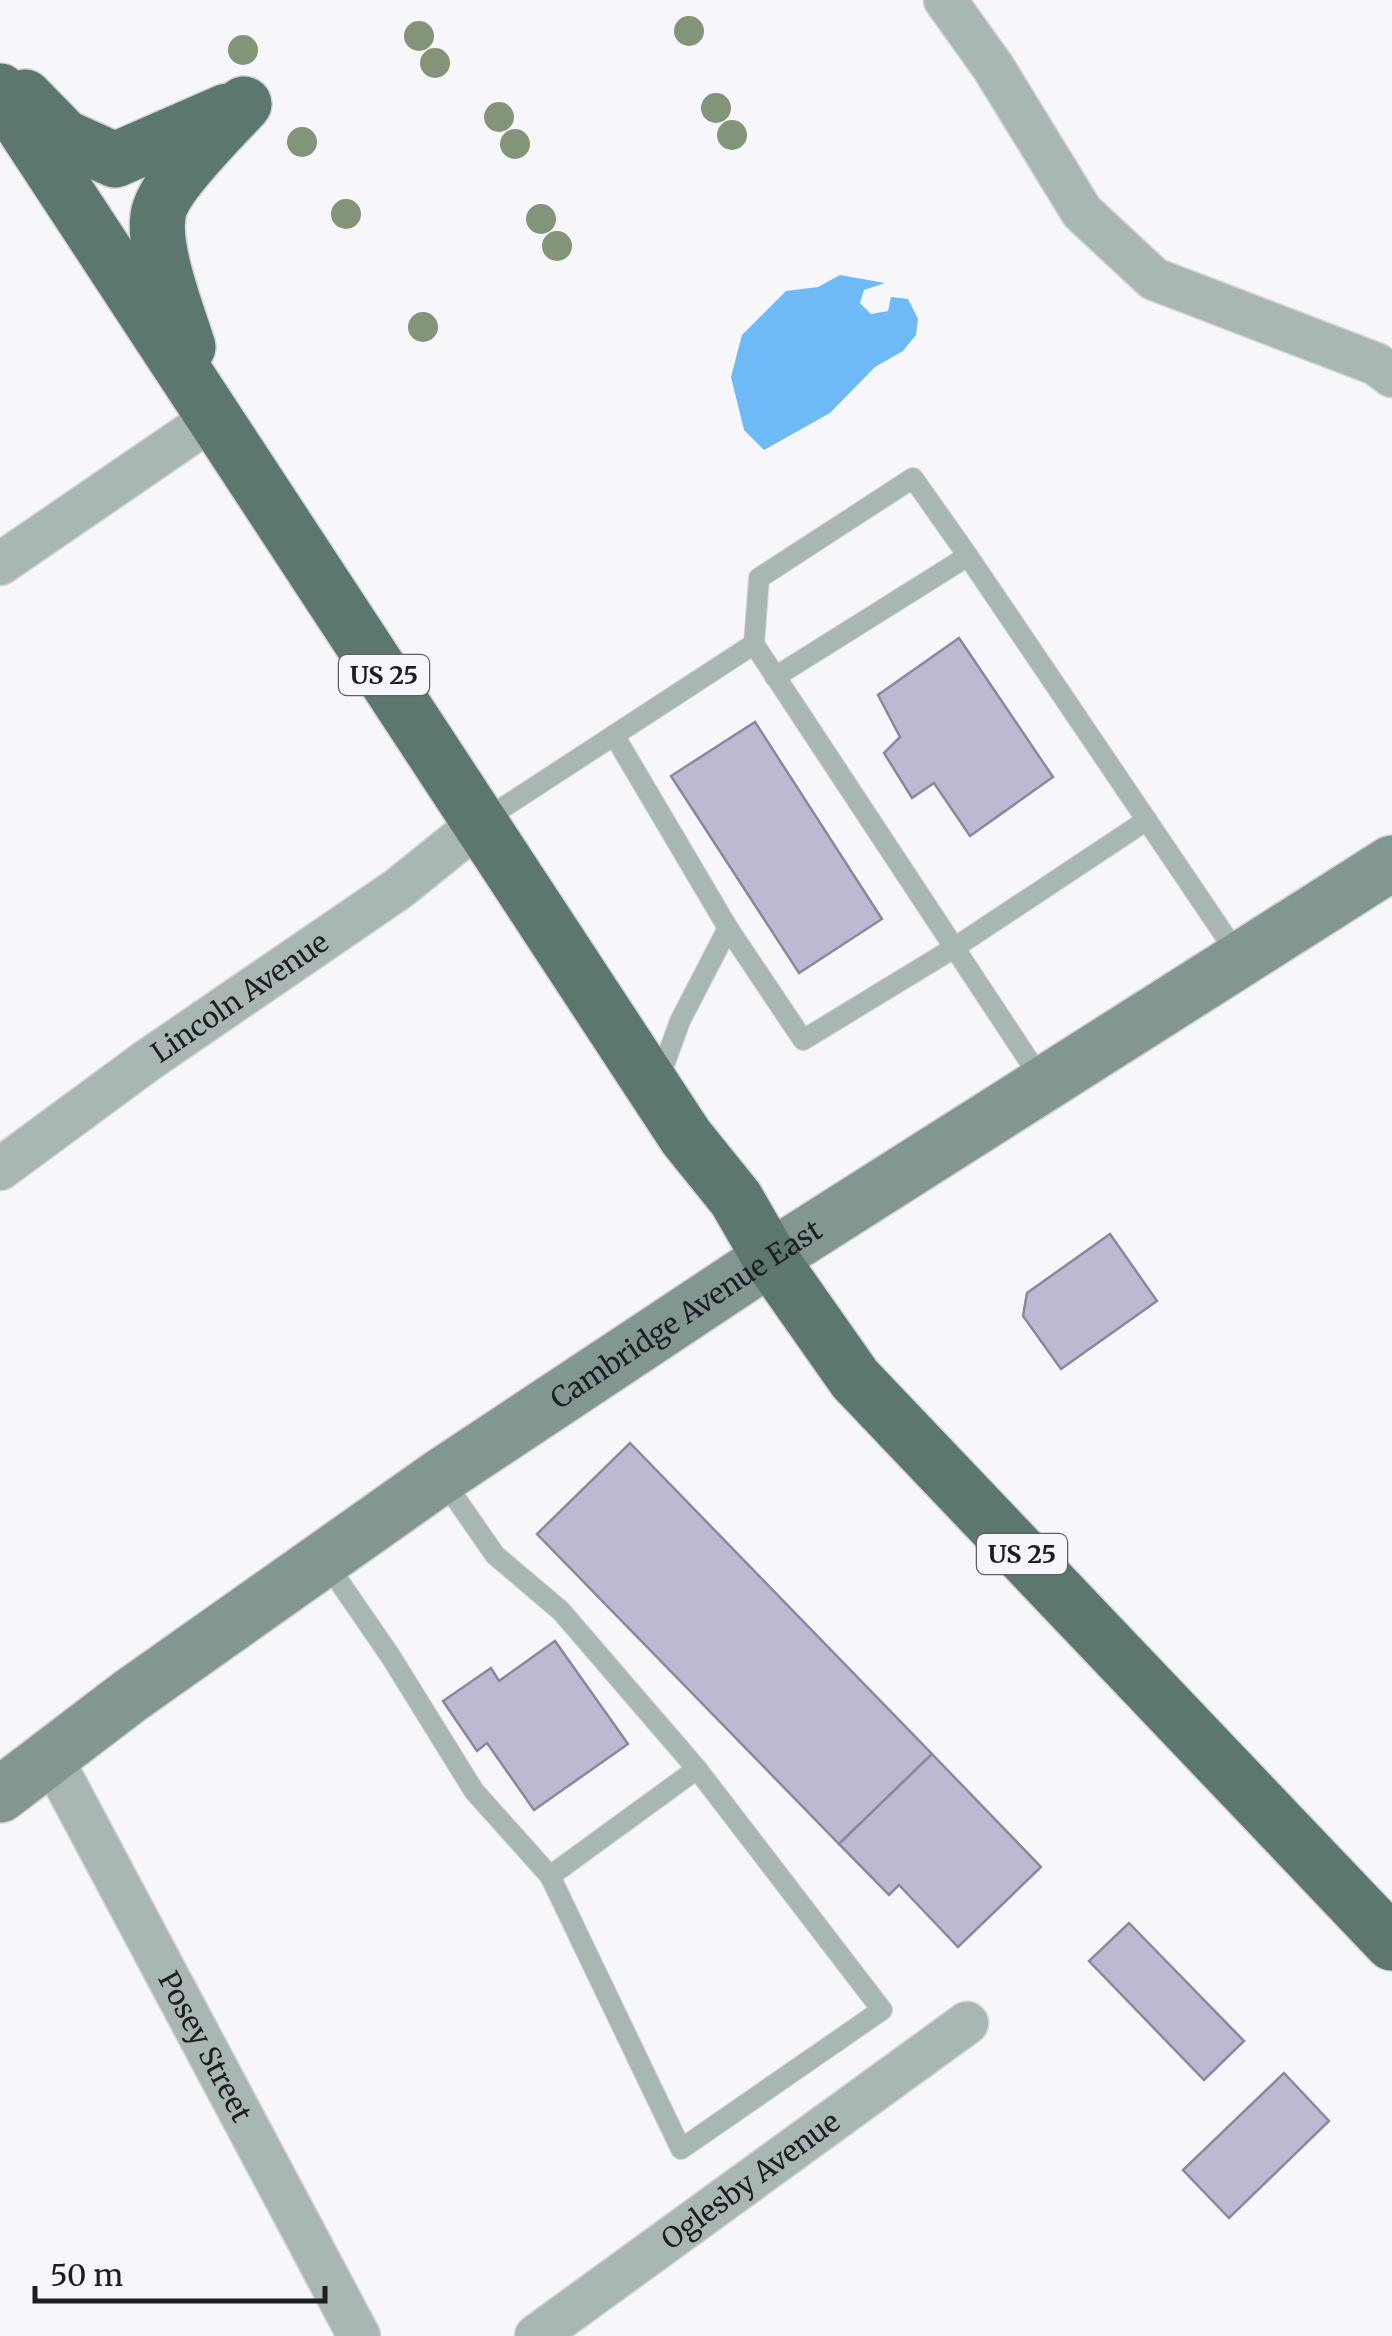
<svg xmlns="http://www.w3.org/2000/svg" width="1392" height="2336" font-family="Merriweather,serif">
  <rect width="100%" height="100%" fill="#f7f6fb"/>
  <polygon fill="#6ebaf7" points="840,275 885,283 864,290 860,303 871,314 888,311 891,297 908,299 918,319 916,335 903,351 875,367 830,413 764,450 744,430 731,377 742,335 786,291 818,287"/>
  <g fill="#bfb8d2" stroke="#8c869e" stroke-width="2.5">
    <polygon points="959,638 1053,777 970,836 934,783 912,798 884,753 900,737 878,695"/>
    <polygon points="755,722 882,919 799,973 671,776"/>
    <polygon points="1110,1234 1157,1301 1061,1369 1023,1316 1027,1293"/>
    <polygon points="630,1443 932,1754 839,1844 537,1534"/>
    <polygon points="555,1641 628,1744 534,1810 487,1743 477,1751 443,1701 491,1668 499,1681"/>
    <polygon points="932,1754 1041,1867 958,1947 899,1885 889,1895 839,1844"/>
    <polygon points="1129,1923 1244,2041 1204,2080 1089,1961"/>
    <polygon points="1284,2073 1329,2121 1229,2218 1183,2170"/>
  </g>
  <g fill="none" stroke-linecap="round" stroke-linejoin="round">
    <defs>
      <g id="service">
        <polyline points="754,644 759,578 913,478 968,556"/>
        <polyline points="775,677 968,556 1240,958"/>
        <polyline points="614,735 728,928 680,1021 659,1079"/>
        <polyline points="481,822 754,644 1043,1082"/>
        <polyline points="728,928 803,1040 954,948 1147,820"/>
        <polyline points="325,1561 391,1657 474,1791 550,1876 697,1769 561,1611 495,1555 443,1480"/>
        <polyline points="550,1876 681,2149 882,2010 697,1769"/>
      </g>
      <g id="minor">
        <polyline points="945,0 993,67 1082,212 1154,279 1376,364 1392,376"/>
        <polyline points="0,564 213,418"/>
        <path id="s1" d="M0 1169 148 1060 398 889 480 823"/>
        <path id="s2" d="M51 1757 359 2336"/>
        <path id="s3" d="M536 2336 967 2023"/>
      </g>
      <g id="secondary">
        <path id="s4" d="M0 1795 130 1696 440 1477 770 1258 1392 863"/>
      </g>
      <g id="trunk">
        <polyline points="0,91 686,1137 736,1199 770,1258 855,1379 1392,1943"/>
        <polyline points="25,97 64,137 115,160 227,111"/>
        <path d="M188 347C177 312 153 252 158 216 161 187 223 127 244 104"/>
      </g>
    </defs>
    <use href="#service" stroke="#d4d3d9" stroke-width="22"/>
    <use href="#minor" stroke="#d4d3d9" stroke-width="45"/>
    <use href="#secondary" stroke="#d4d3d9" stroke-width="58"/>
    <use href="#trunk" stroke="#d4d3d9" stroke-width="58"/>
    <use href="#service" stroke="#a9b7b2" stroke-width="20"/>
    <use href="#minor" stroke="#a9b7b2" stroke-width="42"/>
    <use href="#secondary" stroke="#839791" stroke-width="55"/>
    <use href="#trunk" stroke="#5c786e" stroke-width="55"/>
  </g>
  <g fill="#849478">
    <circle cx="689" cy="31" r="15"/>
    <circle cx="419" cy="36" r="15"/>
    <circle cx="243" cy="50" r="15"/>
    <circle cx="435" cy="63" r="15"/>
    <circle cx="716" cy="108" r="15"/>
    <circle cx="499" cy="117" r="15"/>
    <circle cx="732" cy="135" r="15"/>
    <circle cx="302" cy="142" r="15"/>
    <circle cx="515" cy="144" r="15"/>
    <circle cx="346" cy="214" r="15"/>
    <circle cx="541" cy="219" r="15"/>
    <circle cx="557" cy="246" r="15"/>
    <circle cx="423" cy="327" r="15"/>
  </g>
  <g text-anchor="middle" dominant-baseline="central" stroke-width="10" stroke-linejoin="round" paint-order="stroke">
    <g fill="#f7f6fb" stroke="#5f5d65" stroke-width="2.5">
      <rect x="339" y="655" width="90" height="40" rx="8"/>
      <rect x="977" y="1534" width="90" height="40" rx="8"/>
    </g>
    <g font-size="25" font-weight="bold" fill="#1e1c25">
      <text x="384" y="675">US 25</text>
      <text x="1022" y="1554">US 25</text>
    </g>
    <g font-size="28" fill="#1e1c25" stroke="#f7f6fb">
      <text stroke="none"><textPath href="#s1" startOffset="295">Lincoln Avenue</textPath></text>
      <text stroke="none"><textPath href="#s4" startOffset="838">Cambridge Avenue East</textPath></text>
      <text stroke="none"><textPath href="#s2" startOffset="328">Posey Street</textPath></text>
      <text stroke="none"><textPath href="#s3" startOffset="265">Oglesby Avenue</textPath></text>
    </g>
  </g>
  <path d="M35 2286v15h290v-15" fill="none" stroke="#1e1c25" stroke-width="5"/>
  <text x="50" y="2286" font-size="30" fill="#1e1c25" stroke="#f7f6fb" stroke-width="8" paint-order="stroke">50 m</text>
</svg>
